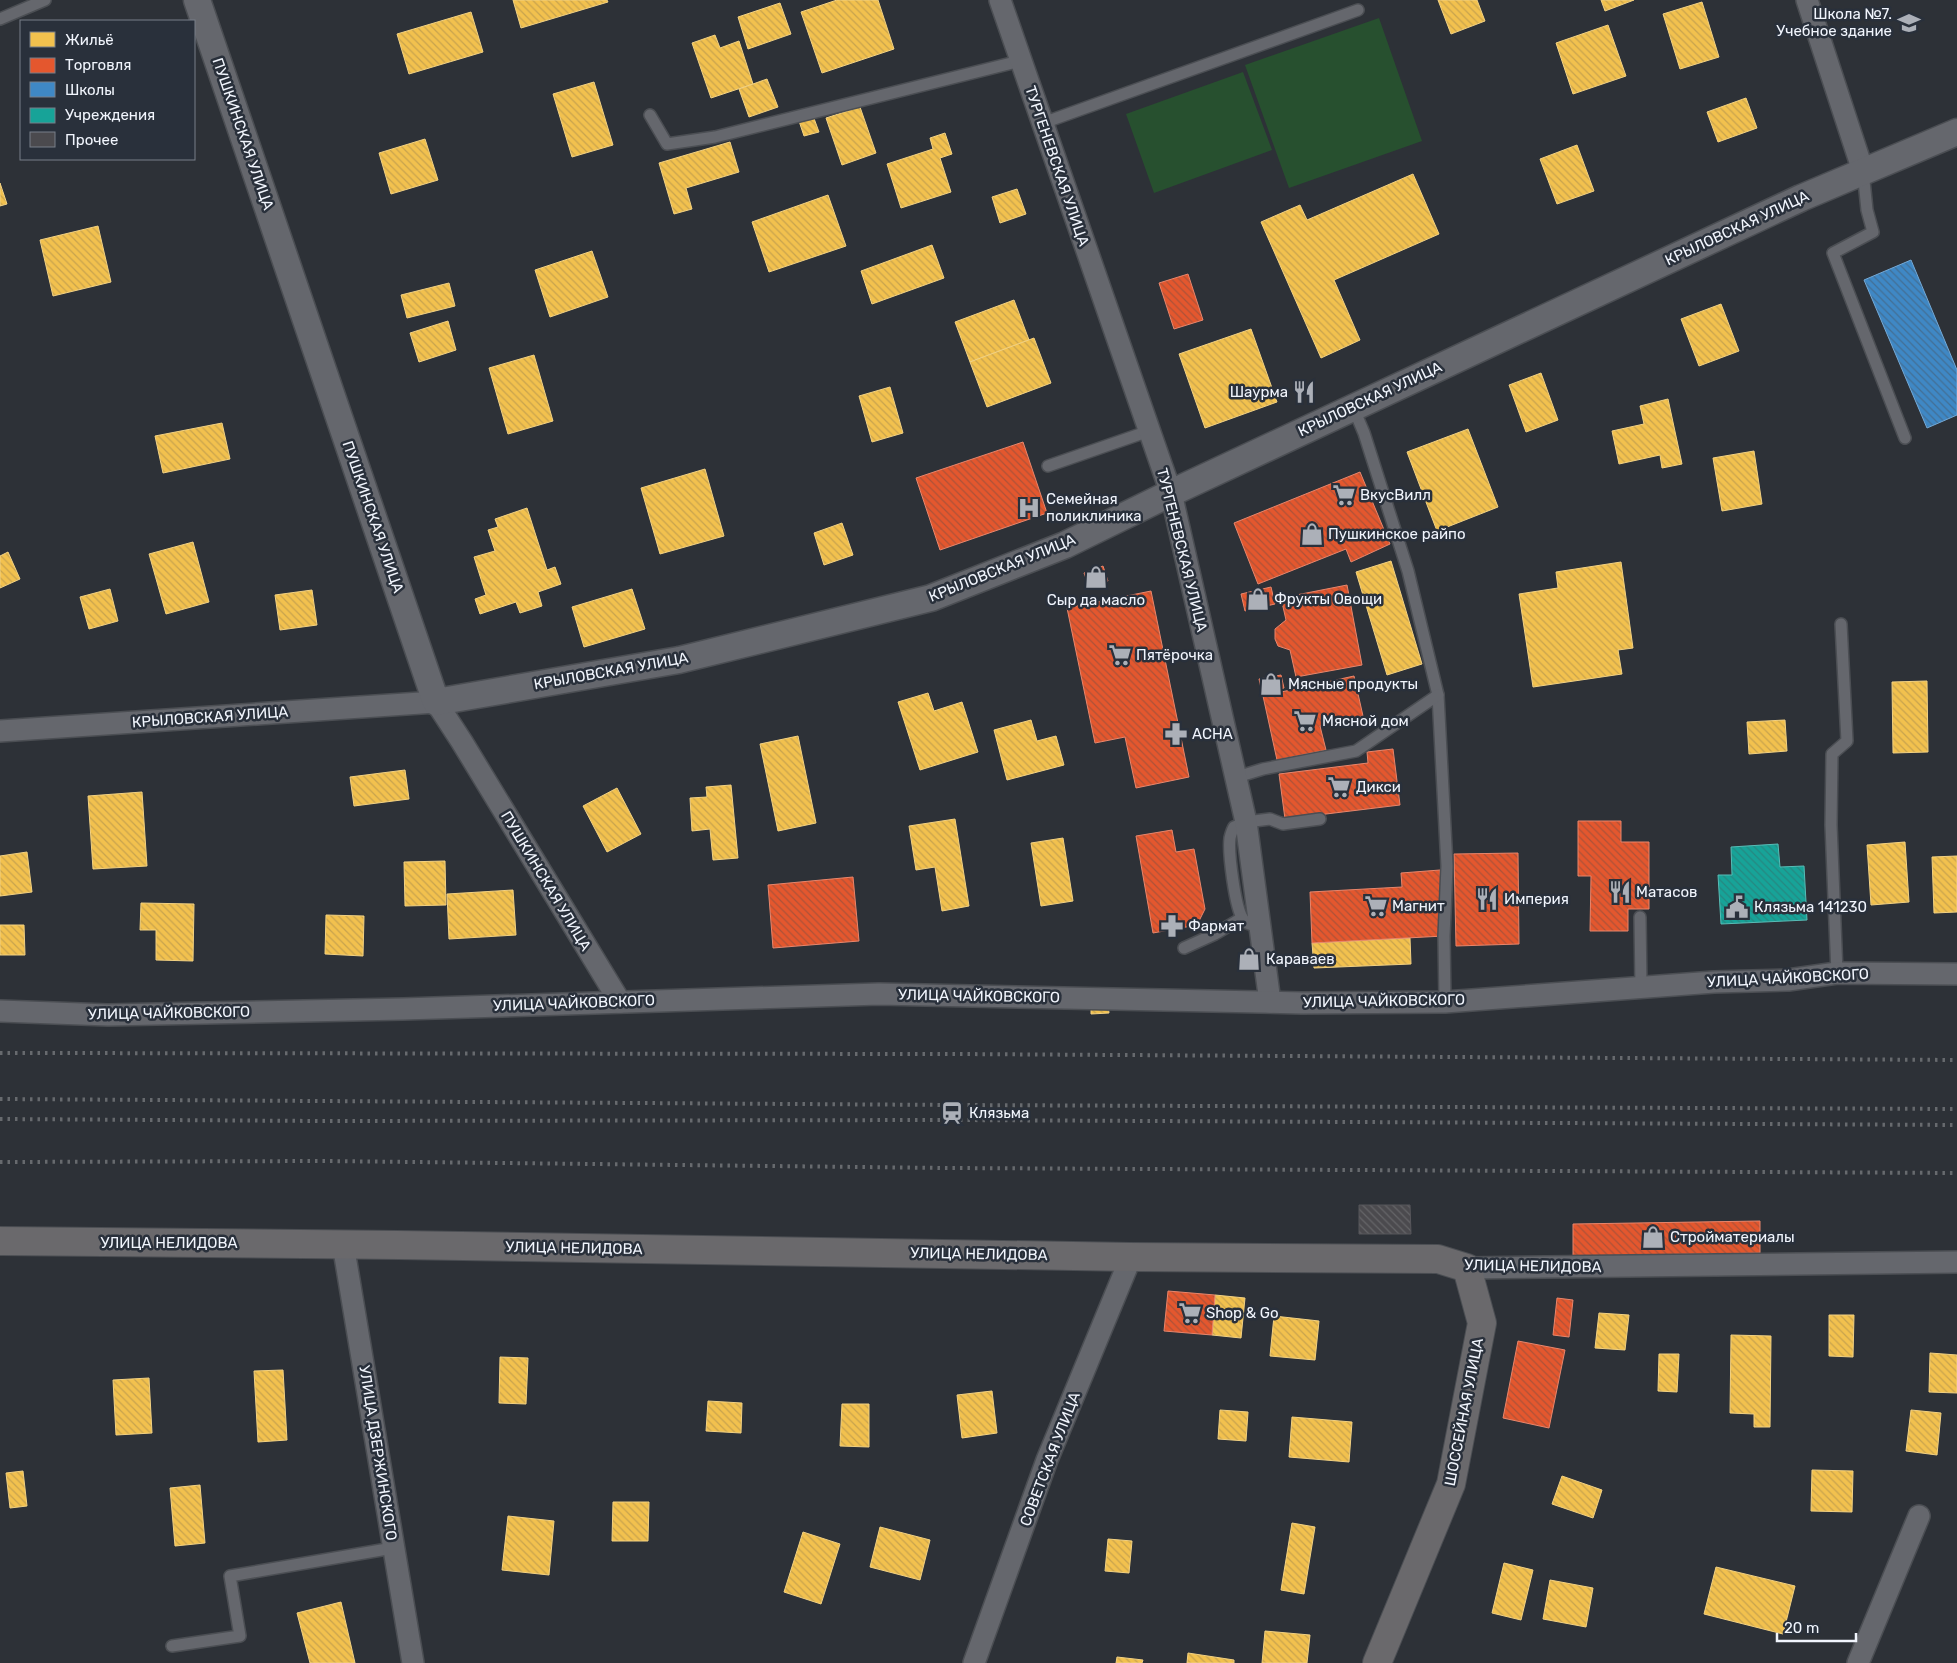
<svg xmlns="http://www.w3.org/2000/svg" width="1957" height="1663" font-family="Rubik,sans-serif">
  <defs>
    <pattern id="homes-back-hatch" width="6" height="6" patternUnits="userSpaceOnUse" patternTransform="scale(1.25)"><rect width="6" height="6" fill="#f2c14e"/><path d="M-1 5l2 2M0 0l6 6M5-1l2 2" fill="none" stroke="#c8a34e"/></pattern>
    <pattern id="shops-back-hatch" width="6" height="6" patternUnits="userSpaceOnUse" patternTransform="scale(1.25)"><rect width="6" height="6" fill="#e4572e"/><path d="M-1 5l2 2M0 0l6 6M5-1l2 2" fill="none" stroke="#ad5238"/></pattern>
    <pattern id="schools-back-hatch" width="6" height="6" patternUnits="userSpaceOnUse" patternTransform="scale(1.25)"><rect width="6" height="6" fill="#3f88c5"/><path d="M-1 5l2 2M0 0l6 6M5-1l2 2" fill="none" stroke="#436f95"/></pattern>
    <pattern id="public-back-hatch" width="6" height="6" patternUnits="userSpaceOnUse" patternTransform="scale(1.25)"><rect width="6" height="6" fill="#17a398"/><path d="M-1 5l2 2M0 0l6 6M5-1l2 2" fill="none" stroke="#268881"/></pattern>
    <pattern id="building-back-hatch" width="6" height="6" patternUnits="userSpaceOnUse" patternTransform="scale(1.25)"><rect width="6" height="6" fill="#4b4a4e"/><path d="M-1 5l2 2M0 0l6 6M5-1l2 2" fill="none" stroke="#656568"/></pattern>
  </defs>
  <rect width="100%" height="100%" fill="#2d3137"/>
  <g fill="#27502f">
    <polygon points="1379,18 1422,141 1289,188 1245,65"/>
    <polygon points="1243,72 1272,150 1154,193 1126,114"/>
  </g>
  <g fill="url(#homes-back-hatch)" stroke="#f2d182">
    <polygon points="513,0 607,0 608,2 521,28"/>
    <polygon points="837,0 878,0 894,49 822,73 801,12"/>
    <polygon points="1438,0 1477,0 1485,21 1451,34"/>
    <polygon points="1601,0 1634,0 1605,11"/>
    <polygon points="1702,2 1719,57 1680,69 1663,14"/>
    <polygon points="780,3 791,34 748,49 738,17"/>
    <polygon points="471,12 483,52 409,74 397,34"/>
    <polygon points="1608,25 1626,76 1573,94 1556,43"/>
    <polygon points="715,35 720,48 739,41 753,84 711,98 692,43"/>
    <polygon points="767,79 778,107 749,117 739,89"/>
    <polygon points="594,82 613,145 572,157 553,94"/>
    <polygon points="1746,98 1757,128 1718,142 1707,112"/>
    <polygon points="860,107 876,153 842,165 826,118"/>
    <polygon points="812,113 819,132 804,136 798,118"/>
    <polygon points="945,133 952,154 940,158 951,192 901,208 887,164 933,149 930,138"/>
    <polygon points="425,139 438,180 391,194 379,153"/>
    <polygon points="730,142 739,172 686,188 692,209 674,214 659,163"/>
    <polygon points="1577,145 1594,191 1557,204 1540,159"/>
    <polygon points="1413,174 1439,234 1334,280 1360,340 1321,358 1261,222 1300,205 1307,220"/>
    <polygon points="0,183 7,204 0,206"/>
    <polygon points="1017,189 1026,214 1000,223 992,197"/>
    <polygon points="828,195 846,246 769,272 752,222"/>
    <polygon points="98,226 111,282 53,296 40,240"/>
    <polygon points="932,245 944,278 872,304 861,271"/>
    <polygon points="592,251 608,297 550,317 535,270"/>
    <polygon points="449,283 455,306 407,318 401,295"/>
    <polygon points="1014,300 1029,340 970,362 955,322"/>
    <polygon points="1721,304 1739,351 1699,366 1681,319"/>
    <polygon points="448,321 456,350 419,362 410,333"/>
    <polygon points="1251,329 1277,402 1205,428 1179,354"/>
    <polygon points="1034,338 1051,383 987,407 970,362"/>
    <polygon points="534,355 553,421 508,434 489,368"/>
    <polygon points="1541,373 1558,420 1526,432 1509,385"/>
    <polygon points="890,387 903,433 872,442 859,396"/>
    <polygon points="1668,399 1682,464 1662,468 1660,455 1619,464 1612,431 1644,424 1640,406"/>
    <polygon points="222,423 230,459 163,473 155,436"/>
    <polygon points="1468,429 1498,507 1437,531 1407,452"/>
    <polygon points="1754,451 1762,504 1722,511 1713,458"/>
    <polygon points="705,469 724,536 660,554 641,488"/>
    <polygon points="527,508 547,570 555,567 561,584 538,592 542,606 520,613 516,602 480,614 475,599 486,595 474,557 495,551 488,530 498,527 495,519"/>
    <polygon points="842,523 853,555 824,565 814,533"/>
    <polygon points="193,542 209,602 166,614 149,554"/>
    <polygon points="8,552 20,579 0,588 0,556"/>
    <polygon points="1391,561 1422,664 1387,675 1356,572"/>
    <polygon points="1621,562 1633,648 1618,650 1622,674 1533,687 1519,594 1558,588 1556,572"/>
    <polygon points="110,589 118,621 89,629 80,597"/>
    <polygon points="632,589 645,629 584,647 572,607"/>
    <polygon points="312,590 317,625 280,630 275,595"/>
    <polygon points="1927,681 1928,752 1893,753 1892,682"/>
    <polygon points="928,693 934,711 962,702 978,752 920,770 898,702"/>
    <polygon points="1031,720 1037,741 1056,736 1064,765 1007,780 994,730"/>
    <polygon points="1785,720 1787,751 1749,754 1747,722"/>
    <polygon points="798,736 816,823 778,831 760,744"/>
    <polygon points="405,770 409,799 354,806 350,777"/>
    <polygon points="731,785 738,858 713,860 710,829 692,831 690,798 707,797 706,787"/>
    <polygon points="617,788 641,834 607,852 583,806"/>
    <polygon points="142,792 147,866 93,869 88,796"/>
    <polygon points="955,819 969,906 942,911 935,867 916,870 909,826"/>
    <polygon points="1063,838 1073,901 1041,906 1031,843"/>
    <polygon points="1905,842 1909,902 1871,905 1867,845"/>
    <polygon points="27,852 32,892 0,896 0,856"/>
    <polygon points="1957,856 1957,912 1934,913 1932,857"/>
    <polygon points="445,861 446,905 405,906 404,862"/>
    <polygon points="513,890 516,935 449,939 447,894"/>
    <polygon points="141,903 194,904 193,961 156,960 156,930 140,930"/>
    <polygon points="326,915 364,916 363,956 325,954"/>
    <polygon points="0,925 24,925 25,955 0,955"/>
    <polygon points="1410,938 1411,964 1314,968 1312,943"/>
    <polygon points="1108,1005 1109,1013 1091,1014 1091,1006"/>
    <polygon points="1215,1295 1245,1298 1241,1338 1212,1335"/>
    <polygon points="1599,1313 1629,1315 1625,1350 1595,1348"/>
    <polygon points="1829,1315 1854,1315 1853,1357 1829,1356"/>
    <polygon points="1274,1316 1319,1321 1315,1360 1270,1356"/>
    <polygon points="1731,1335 1771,1336 1770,1427 1754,1427 1754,1414 1730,1413"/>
    <polygon points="1930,1353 1957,1355 1957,1393 1929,1392"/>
    <polygon points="1659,1354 1679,1354 1677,1392 1658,1391"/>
    <polygon points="500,1357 528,1358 526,1404 499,1403"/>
    <polygon points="283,1370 287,1440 258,1442 254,1371"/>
    <polygon points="149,1378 152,1433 116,1435 113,1380"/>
    <polygon points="992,1391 997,1433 962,1438 957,1395"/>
    <polygon points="708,1401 742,1403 741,1433 706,1431"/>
    <polygon points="842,1404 869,1404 869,1447 840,1446"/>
    <polygon points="1220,1410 1248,1412 1246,1441 1218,1439"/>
    <polygon points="1911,1410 1941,1413 1937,1455 1906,1451"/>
    <polygon points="1292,1417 1352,1422 1349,1462 1289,1457"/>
    <polygon points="1812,1470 1853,1471 1852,1512 1811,1511"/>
    <polygon points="23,1471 27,1506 10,1508 6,1473"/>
    <polygon points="1562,1476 1602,1490 1593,1518 1552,1504"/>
    <polygon points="200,1485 205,1543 175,1546 170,1488"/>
    <polygon points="613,1502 649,1502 648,1541 612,1541"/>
    <polygon points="508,1516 554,1521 549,1575 502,1570"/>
    <polygon points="1292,1523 1315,1527 1304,1594 1281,1590"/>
    <polygon points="880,1527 930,1540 920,1580 870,1567"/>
    <polygon points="803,1532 840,1544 821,1604 784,1592"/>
    <polygon points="1108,1539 1132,1541 1129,1573 1105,1571"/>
    <polygon points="1504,1563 1533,1570 1521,1620 1492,1613"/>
    <polygon points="1716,1567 1795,1586 1783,1634 1704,1614"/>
    <polygon points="1550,1580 1593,1588 1586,1627 1543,1619"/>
    <polygon points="341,1602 355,1663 310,1663 297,1613"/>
    <polygon points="1265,1631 1310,1635 1307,1663 1262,1663"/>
    <polygon points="1188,1653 1234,1660 1234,1663 1187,1663"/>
    <polygon points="1117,1657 1143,1660 1142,1663 1116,1663"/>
  </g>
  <g fill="url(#shops-back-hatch)" stroke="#e8866c">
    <polygon points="1188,274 1203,320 1174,329 1159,283"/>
    <polygon points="1023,442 1047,513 940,550 916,478"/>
    <polygon points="1360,472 1390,544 1351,562 1346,549 1258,584 1234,523"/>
    <polygon points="1103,566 1108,581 1089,587 1084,573"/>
    <polygon points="1347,585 1362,665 1296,677 1290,650 1278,646 1275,639 1275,629 1286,620 1281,598"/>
    <polygon points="1271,587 1275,604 1245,611 1241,594"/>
    <polygon points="1151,591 1189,777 1136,788 1125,737 1095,743 1067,608"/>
    <polygon points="1281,675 1284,688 1262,693 1259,679"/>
    <polygon points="1354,676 1363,716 1320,726 1326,750 1277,760 1263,696"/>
    <polygon points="1393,749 1400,805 1285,819 1279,774 1368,763 1367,752"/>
    <polygon points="1578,821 1621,821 1621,842 1649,842 1649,909 1628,909 1628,931 1590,931 1591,876 1578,876"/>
    <polygon points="1172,830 1176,852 1194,849 1205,909 1197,925 1153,933 1136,836"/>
    <polygon points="1518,853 1519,944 1456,946 1454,854"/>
    <polygon points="1440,870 1444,936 1312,943 1310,892 1402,887 1401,873"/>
    <polygon points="853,877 859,941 773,948 768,885"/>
    <polygon points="1252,952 1256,963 1247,966 1243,955"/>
    <polygon points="1760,1221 1760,1253 1573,1256 1573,1224"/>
    <polygon points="1168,1291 1215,1295 1212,1335 1164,1331"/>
    <polygon points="1557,1298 1573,1300 1569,1337 1553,1335"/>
    <polygon points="1518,1341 1565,1350 1549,1428 1503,1418"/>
  </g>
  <polygon fill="url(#schools-back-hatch)" stroke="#74a9d6" points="1911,260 1957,370 1957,415 1927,428 1864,280"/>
  <polygon fill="url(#public-back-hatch)" stroke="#58bcb6" points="1778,844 1780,867 1804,866 1807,920 1721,924 1718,875 1732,875 1731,847"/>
  <polygon fill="url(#building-back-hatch)" stroke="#57565b" points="1359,1205 1410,1205 1411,1234 1359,1234"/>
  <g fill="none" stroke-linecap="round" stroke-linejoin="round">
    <defs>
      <g id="service">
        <polyline points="0,19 45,0"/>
        <polyline points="650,115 667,144 715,137 1020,61"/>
        <polyline points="1043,123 1358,10"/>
        <polyline points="1863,171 1867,210 1873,232 1833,253 1905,438"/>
        <polyline points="1353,407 1364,433 1408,571 1438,695 1447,866 1444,936 1445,1002"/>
        <polyline points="1048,466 1149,431"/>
        <polyline points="1237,777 1263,769 1356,751 1438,695"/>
        <polyline points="1640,917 1641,988"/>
        <path d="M1260 926C1253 925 1247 925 1243 919 1235 908 1228 852 1230 838 1231 834 1232 830 1234 827L1246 822 1270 819 1283 824 1320 819"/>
        <polyline points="1184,948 1215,934 1242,918"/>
        <polyline points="1837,973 1831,825 1832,754 1847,741 1841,624"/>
        <polyline points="172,1646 240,1636 230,1576 393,1548"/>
      </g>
      <g id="minor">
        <polyline points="1000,0 1171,493 1246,822 1270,1002"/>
        <polyline points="1807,0 1863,171"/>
        <polyline points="0,731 436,702 462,742 620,1002"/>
        <polyline points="0,1011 108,1015 403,1009 879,994 1302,1003 1445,1002 1714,982 1788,980 1837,973 1957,974"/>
        <polyline points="343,1244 413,1663"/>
        <polyline points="1467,1268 1957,1262"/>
        <polyline points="974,1663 1047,1460 1131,1257"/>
        <polyline points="1858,1663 1919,1516"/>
      </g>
      <polyline id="tertiary" points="197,0 436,702 679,660 931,598 1065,545 1171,493 1801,198 1957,132"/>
      <polyline id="secondary" points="0,1241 398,1245 1131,1257 1438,1259 1467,1268 1482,1323 1451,1484 1377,1663"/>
    </defs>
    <use href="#service" stroke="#4b4e53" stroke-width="14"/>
    <use href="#minor" stroke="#4b4e53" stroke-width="24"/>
    <use href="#tertiary" stroke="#4b4e53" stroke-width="29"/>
    <use href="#secondary" stroke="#4b4e53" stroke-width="30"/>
    <use href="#service" stroke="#65676d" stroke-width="11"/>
    <use href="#minor" stroke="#65676d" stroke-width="21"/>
    <use href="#tertiary" stroke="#65676d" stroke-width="26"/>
    <use href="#secondary" stroke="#6a696c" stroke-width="28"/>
    <g stroke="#676a6e" stroke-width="4" stroke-dasharray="2.5 5" stroke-linecap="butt">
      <polyline points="0,1053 955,1054 1957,1060"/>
      <polyline points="0,1099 953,1105 1957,1109"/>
      <polyline points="0,1119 322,1121 951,1120 1957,1125"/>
      <polyline points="0,1162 324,1161 948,1168 1957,1173"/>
    </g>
  </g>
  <defs>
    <symbol id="school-bare" viewBox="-9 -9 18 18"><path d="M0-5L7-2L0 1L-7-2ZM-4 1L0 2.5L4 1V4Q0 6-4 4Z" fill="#acb0b8" stroke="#29303b" stroke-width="2.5" paint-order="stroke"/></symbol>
    <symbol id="restaurant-bare" viewBox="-9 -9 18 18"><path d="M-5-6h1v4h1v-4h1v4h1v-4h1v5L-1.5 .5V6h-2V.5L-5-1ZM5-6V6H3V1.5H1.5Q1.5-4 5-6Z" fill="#acb0b8" stroke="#29303b" stroke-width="2.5" paint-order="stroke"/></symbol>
    <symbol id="supermarket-bare" viewBox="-9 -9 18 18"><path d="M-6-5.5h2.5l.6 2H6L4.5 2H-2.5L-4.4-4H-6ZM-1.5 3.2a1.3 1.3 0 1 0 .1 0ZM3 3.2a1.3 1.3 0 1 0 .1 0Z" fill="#acb0b8" stroke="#29303b" stroke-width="2.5" paint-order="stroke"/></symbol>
    <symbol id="hospital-bare" viewBox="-9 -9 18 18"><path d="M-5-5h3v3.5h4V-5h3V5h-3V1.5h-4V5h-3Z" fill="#acb0b8" stroke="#29303b" stroke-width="2.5" paint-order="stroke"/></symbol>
    <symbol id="shop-bare" viewBox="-9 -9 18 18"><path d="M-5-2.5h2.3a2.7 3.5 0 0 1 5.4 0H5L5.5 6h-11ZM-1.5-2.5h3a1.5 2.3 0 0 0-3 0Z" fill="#acb0b8" stroke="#29303b" stroke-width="2.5" paint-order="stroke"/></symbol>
    <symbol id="pharmacy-bare" viewBox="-9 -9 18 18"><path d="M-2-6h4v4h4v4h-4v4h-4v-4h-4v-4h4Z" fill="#acb0b8" stroke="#29303b" stroke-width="2.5" paint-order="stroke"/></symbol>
    <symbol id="civic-bare" viewBox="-9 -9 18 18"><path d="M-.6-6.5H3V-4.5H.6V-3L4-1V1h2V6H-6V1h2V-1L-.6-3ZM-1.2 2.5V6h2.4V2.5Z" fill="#acb0b8" stroke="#29303b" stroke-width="2.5" paint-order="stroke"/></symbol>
    <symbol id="station-bare" viewBox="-9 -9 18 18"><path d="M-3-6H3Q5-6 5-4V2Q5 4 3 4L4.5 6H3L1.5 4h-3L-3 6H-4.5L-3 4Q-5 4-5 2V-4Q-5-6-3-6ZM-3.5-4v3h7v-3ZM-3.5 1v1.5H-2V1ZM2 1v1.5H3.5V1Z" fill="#acb0b8" stroke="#29303b" stroke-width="2.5" paint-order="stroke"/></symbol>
  </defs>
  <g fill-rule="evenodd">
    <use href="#school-bare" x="1893" y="7" width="32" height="32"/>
    <use href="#restaurant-bare" x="1288" y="376" width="32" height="32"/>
    <use href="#supermarket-bare" x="1328" y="479" width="32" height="32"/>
    <use href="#hospital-bare" x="1013" y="492" width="32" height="32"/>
    <use href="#shop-bare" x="1296" y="518" width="32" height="32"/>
    <use href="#shop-bare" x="1080" y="561" width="32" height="32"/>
    <use href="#shop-bare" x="1242" y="583" width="32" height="32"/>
    <use href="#supermarket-bare" x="1104" y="639" width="32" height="32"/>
    <use href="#shop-bare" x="1255" y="668" width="32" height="32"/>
    <use href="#supermarket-bare" x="1289" y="705" width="32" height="32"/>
    <use href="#pharmacy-bare" x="1160" y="718" width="32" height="32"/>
    <use href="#supermarket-bare" x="1323" y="771" width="32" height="32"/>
    <use href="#restaurant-bare" x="1604" y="876" width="32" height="32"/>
    <use href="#restaurant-bare" x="1471" y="883" width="32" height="32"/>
    <use href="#supermarket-bare" x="1360" y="890" width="32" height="32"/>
    <use href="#civic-bare" x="1721" y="891" width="32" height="32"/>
    <use href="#pharmacy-bare" x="1156" y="910" width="32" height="32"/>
    <use href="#shop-bare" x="1233" y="943" width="32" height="32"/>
    <use href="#station-bare" x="936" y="1097" width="32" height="32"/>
    <use href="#shop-bare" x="1637" y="1221" width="32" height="32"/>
    <use href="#supermarket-bare" x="1174" y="1297" width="32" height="32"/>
  </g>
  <g text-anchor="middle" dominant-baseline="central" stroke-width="5" stroke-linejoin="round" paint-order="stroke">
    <g font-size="15" fill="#f1f5fd" stroke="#29303b" text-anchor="start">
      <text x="1892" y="14" text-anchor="end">Школа №7.<tspan x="1892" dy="17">Учебное здание</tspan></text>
      <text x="1288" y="392" text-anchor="end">Шаурма</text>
      <text x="1360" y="495">ВкусВилл</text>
      <text x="1046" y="499">Семейная<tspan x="1046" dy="17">поликлиника</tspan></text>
      <text x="1328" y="534">Пушкинское райпо</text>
      <text x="1274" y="599">Фрукты Овощи</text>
      <text x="1096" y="600" text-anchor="middle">Сыр да масло</text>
      <text x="1136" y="655">Пятёрочка</text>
      <text x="1288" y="684">Мясные продукты</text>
      <text x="1322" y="721">Мясной дом</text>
      <text x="1192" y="734">АСНА</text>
      <text x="1356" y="787">Дикси</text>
      <text x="1636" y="892">Матасов</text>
      <text x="1504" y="899">Империя</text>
      <text x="1392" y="906">Магнит</text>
      <text x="1754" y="907">Клязьма 141230</text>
      <text x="1188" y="926">Фармат</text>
      <text x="1266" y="959">Караваев</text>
      <text x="969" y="1113">Клязьма</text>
      <text x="1670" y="1237">Стройматериалы</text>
      <text x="1206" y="1313">Shop &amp; Go</text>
    </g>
    <g font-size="15" fill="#f1f5fd" stroke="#29303b">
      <text transform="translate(243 134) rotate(71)">ПУШКИНСКАЯ УЛИЦА</text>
      <text transform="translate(1057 166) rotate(71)">ТУРГЕНЕВСКАЯ УЛИЦА</text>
      <text transform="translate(1737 228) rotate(-25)">КРЫЛОВСКАЯ УЛИЦА</text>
      <text transform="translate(1370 399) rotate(-25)">КРЫЛОВСКАЯ УЛИЦА</text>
      <text transform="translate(373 517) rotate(71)">ПУШКИНСКАЯ УЛИЦА</text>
      <text transform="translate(1182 550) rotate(76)">ТУРГЕНЕВСКАЯ УЛИЦА</text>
      <text transform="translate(1002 568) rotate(-22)">КРЫЛОВСКАЯ УЛИЦА</text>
      <text transform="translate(611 671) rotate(-10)">КРЫЛОВСКАЯ УЛИЦА</text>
      <text transform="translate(210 717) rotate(-4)">КРЫЛОВСКАЯ УЛИЦА</text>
      <text transform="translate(546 881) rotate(59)">ПУШКИНСКАЯ УЛИЦА</text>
      <text transform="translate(1788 978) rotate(-3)">УЛИЦА ЧАЙКОВСКОГО</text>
      <text transform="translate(979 996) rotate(1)">УЛИЦА ЧАЙКОВСКОГО</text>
      <text transform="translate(1384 1001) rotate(-1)">УЛИЦА ЧАЙКОВСКОГО</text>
      <text transform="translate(574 1003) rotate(-2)">УЛИЦА ЧАЙКОВСКОГО</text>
      <text transform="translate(169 1013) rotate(-1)">УЛИЦА ЧАЙКОВСКОГО</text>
      <text x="169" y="1243">УЛИЦА НЕЛИДОВА</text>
      <text transform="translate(574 1248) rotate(1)">УЛИЦА НЕЛИДОВА</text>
      <text transform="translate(979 1254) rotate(1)">УЛИЦА НЕЛИДОВА</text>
      <text transform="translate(1533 1266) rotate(1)">УЛИЦА НЕЛИДОВА</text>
      <text transform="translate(1464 1412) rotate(-79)">ШОССЕЙНАЯ УЛИЦА</text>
      <text transform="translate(378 1453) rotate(81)">УЛИЦА ДЗЕРЖИНСКОГО</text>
      <text transform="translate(1050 1459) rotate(-69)">СОВЕТСКАЯ УЛИЦА</text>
    </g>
  </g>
  <rect x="20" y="20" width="175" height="140" fill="#29303b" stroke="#797f89"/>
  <rect x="30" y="32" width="25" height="15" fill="#f2c14e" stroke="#797f89"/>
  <text x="65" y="45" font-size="15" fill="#f1f5fd">Жильё</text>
  <rect x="30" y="58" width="25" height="15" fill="#e4572e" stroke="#797f89"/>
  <text x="65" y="70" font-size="15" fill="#f1f5fd">Торговля</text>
  <rect x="30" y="82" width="25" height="15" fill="#3f88c5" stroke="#797f89"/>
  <text x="65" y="95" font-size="15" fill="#f1f5fd">Школы</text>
  <rect x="30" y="108" width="25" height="15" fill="#17a398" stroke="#797f89"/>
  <text x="65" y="120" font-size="15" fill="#f1f5fd">Учреждения</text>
  <rect x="30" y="132" width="25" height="15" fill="#4b4a4e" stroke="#797f89"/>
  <text x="65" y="145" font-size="15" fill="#f1f5fd">Прочее</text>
  <path d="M1777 1633v8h79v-8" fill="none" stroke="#f1f5fd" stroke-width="2.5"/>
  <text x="1784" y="1633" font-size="15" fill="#f1f5fd" stroke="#29303b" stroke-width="4" paint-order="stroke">20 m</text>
</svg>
